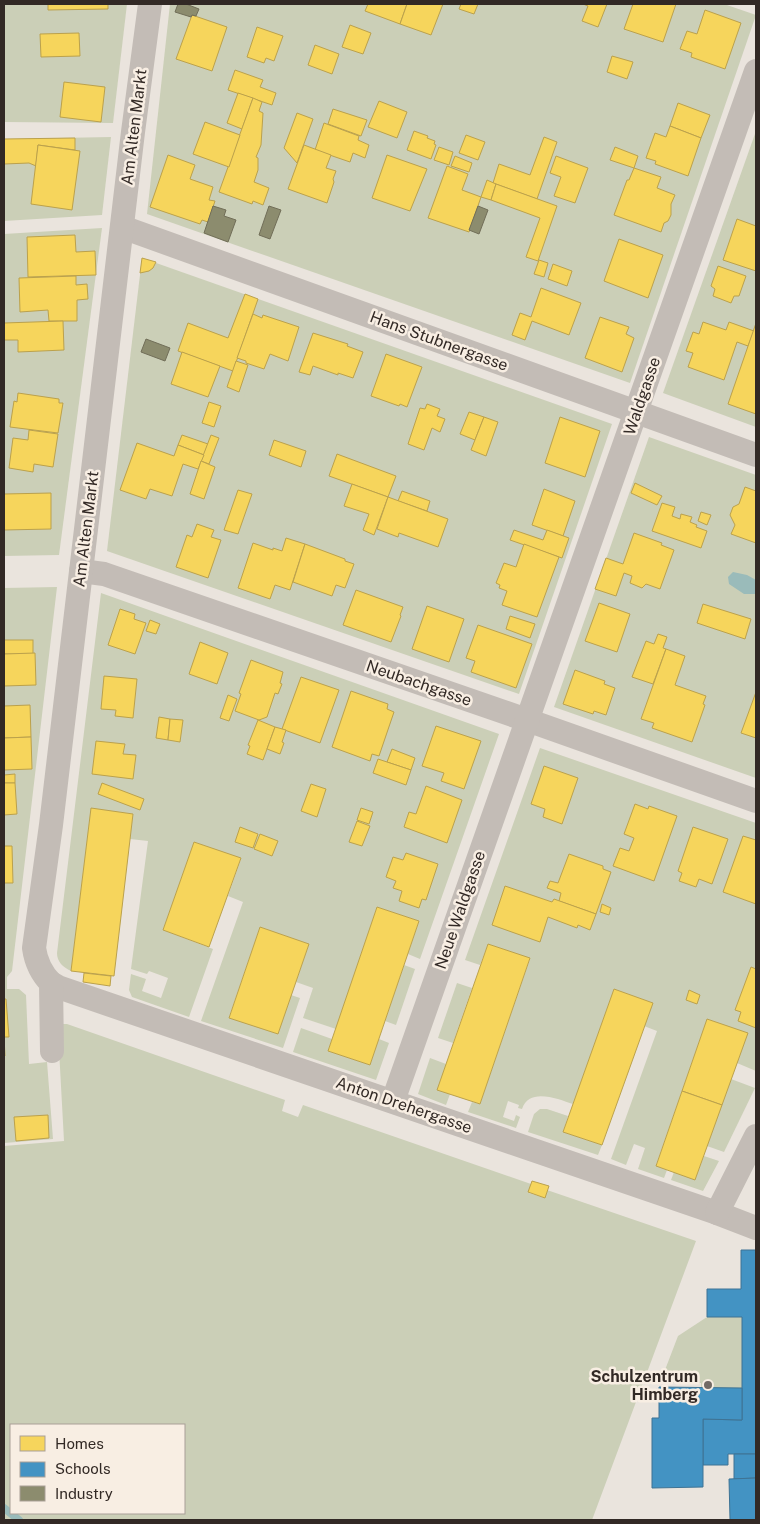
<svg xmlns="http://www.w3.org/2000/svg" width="760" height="1524" font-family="'Public Sans',sans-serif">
  <rect width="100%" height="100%" fill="#eae4dd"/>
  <g fill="#cbcfb7" fill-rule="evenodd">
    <polygon points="4,4 127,4 113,123 4,122"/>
    <polygon points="170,4 724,4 756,15 630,383 147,214"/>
    <polygon points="756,131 756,427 663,393"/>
    <polygon points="111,137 102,215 4,221 4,139"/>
    <polygon points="102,228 59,555 4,556 4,234"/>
    <polygon points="142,258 612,424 519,694 107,551"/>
    <polygon points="649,437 756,475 756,778 554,707"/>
    <polygon points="57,587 12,971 7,977 7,989 19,989 26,995 29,1064 47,1062 53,1139 4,1143 4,588"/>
    <path d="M101 593 499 734 420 959 408 954 419 921 377 907 336 1029 303 1018 313 988 296 982 309 944 260 927 229 1017 278 1034 291 995 300 998 283 1048 201 1021 243 902 228 896 241 859 194 842 163 930 213 949 189 1017 132 997 129 990 131 974 146 979 142 991 161 998 168 978 149 971 147 974 131 969 148 841 130 839 133 814 91 809 71 971C63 967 57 962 57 953Z"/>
    <path d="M540 748 756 823V1071L737 1063 747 1033 707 1019 656 1165 667 1170 664 1178 638 1169 645 1148 634 1144 626 1165 611 1159 657 1031 644 1026 653 1003 614 989 573 1104C558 1099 529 1087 522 1109L518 1108 519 1105 508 1101 503 1117 514 1121 516 1115 520 1117 516 1128 468 1112 472 1102 480 1104 530 959 488 944 480 965 465 960Z"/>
    <polygon points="404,965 415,969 396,1025 385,1021"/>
    <polygon points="457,983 472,988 453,1043 438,1038"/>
    <path d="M61 1024H67L285 1100 282 1111 298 1117 303 1105 531 1184 529 1193 545 1198 547 1190 696 1241 592 1520H4V1146L64 1141 58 1031ZM11 1425H184V1513H11Z"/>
    <polygon points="301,1028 332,1039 328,1051 370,1065 379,1039 389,1043 376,1080 293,1052"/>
    <polygon points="430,1058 446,1064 438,1090 450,1094 446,1105 418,1094"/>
    <polygon points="731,1079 755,1088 724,1152 707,1146"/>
    <polygon points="540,1109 547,1109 568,1116 563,1132 602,1145 598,1155 528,1132 534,1114"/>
    <polygon points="704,1156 719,1161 703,1191 671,1180 674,1172 695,1180"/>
    <polygon points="707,1317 742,1317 742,1388 701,1388 701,1383 660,1383 678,1336"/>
  </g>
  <polygon fill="#9abbba" points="733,572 747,575 756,580 756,594 744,594 729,584 728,577"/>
  <g fill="#f6d55c" stroke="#bba14c">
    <polygon points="48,4 108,4 108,9 48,10"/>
    <polygon points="368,4 407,4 400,24 365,11"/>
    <polygon points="407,4 443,4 431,35 400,24"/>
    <polygon points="461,4 478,4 474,14 459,9"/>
    <polygon points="583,4 607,4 598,27 582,21 588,6"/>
    <polygon points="633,4 676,4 663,42 624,29"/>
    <polygon points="705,10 741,23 725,69 691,57 692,53 680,49 687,31 697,34"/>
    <polygon points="192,15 227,27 212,71 176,59"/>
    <polygon points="350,25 371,33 363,54 342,47"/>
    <polygon points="257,27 283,36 274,61 266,58 264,63 247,57"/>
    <polygon points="79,33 80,56 41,57 40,34"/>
    <polygon points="315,45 339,54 332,74 308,65"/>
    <polygon points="612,56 633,62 627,79 607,72"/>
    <polygon points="235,70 263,80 260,87 276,93 272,105 228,90"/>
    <polygon points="64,82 105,87 101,122 60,117"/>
    <polygon points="238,93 253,98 242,129 227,123"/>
    <polygon points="253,98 262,102 259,111 263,113 261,145 256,157 258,158 258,170 254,182 269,188 263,205 253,201 252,204 219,192"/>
    <polygon points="379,101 407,112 397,138 368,127"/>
    <polygon points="678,103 710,115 701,138 670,126"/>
    <polygon points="333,109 367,120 361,136 328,124"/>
    <polygon points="297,113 313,119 297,163 284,148"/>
    <polygon points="205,122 240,135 229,167 193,154"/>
    <polygon points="324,123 359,136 358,140 369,145 365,158 353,153 350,162 315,150"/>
    <polygon points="670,126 701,138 688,176 655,164 656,161 646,158 655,133 666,137"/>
    <polygon points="414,131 428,136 427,138 435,141 434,144 436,145 431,159 407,150"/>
    <polygon points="466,135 485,142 478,160 459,153"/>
    <polygon points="544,137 557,142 537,199 493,183 499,164 530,175"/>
    <polygon points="75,138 75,150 38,145 36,166 29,163 4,164 4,139"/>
    <polygon points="38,145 80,151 72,210 31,204"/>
    <polygon points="304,145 331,155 326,168 336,171 333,179 334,182 327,203 288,189"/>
    <polygon points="439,147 453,152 449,165 434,160"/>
    <polygon points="615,147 638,156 634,168 610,160"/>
    <polygon points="168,155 195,165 190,179 213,187 209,200 215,201 208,222 202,220 200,224 150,207"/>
    <polygon points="387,155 427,169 410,211 372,198"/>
    <polygon points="455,156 472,163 469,172 451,166"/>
    <polygon points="556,156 588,168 575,203 554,196 561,177 550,173"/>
    <polygon points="447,166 468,174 462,190 481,197 469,232 428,218"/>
    <polygon points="634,168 661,177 657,188 675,195 671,204 671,215 668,221 664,223 661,232 614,215 627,180 629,180"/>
    <polygon points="487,180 496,184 491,200 481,197"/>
    <polygon points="496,184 557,206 538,261 526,257 540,218 491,200"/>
    <polygon points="737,219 756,226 756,271 723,260"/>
    <polygon points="75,235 76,252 95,251 96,275 28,277 27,237"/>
    <polygon points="619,239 663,255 648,298 604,281"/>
    <polygon points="142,258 156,262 153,268 149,271 140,273"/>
    <polygon points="539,260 548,263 544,277 534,274"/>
    <polygon points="553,264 572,271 567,286 548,279"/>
    <polygon points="718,266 746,276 739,296 734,296 731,303 713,296 715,289 711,286"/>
    <polygon points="76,276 76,285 87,284 88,299 77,300 77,321 49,321 48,310 20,312 19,278"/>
    <polygon points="541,288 581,303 569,335 532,321 525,340 512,335 520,313 531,317"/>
    <polygon points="245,294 258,299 233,371 178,351 188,323 228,338"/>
    <polygon points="253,314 262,318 263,315 299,327 288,361 270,354 264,369 246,363 246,361 237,358"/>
    <polygon points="600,317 629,327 626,334 634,338 622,372 585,358"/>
    <polygon points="63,321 64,350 18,352 18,340 4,340 4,323"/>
    <polygon points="703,322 726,330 729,322 754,331 748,346 737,342 724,380 688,367 693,353 686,351 693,332 699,334"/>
    <polygon points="756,323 756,414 728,404"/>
    <polygon points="313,333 348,344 347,346 363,352 353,378 338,373 338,375 313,366 310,375 299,372"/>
    <polygon points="182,352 220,366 208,397 171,384"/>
    <polygon points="386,354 422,367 407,407 400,404 399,406 371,396"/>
    <polygon points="236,361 248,365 239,392 227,387"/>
    <polygon points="18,393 59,399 59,403 63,403 58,433 10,427 14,401 17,402"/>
    <polygon points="209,402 221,406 214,427 202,423"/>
    <polygon points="427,404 440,409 437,416 445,419 440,432 432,428 424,450 408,444 420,408 425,409"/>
    <polygon points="469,412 484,417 475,440 460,434"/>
    <polygon points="484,417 498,422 486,456 471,450"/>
    <polygon points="560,417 600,431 585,477 545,463"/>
    <polygon points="29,430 58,434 53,467 34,464 33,472 9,468 13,438 28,440"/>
    <polygon points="182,435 208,444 204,455 178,445"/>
    <polygon points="211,435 219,438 209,464 201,461"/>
    <polygon points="274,440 306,451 301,467 269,455"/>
    <polygon points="137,443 174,456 178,445 204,455 198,469 183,464 172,496 150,489 146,499 120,490"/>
    <polygon points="337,454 396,476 388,497 329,476"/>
    <polygon points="201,461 215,467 204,499 190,494"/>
    <polygon points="635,483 662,496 657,505 631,493"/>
    <polygon points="352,484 388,497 374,535 363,530 369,514 344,506"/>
    <polygon points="745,487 756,491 756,543 731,534 735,525 730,515 733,507 739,504"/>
    <polygon points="544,489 575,501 563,536 532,525"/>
    <polygon points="238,490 252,494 238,534 224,530"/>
    <polygon points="402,491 430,501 427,511 398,501"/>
    <polygon points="51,493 51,529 4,530 4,494"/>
    <polygon points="388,497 448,519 438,547 399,533 398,537 377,529"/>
    <polygon points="662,503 675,507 672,516 680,519 681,514 692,517 690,522 697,525 696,527 707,531 701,548 652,531"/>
    <polygon points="701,512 711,515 707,525 698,521"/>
    <polygon points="197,524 214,530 211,537 221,540 208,578 176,567 187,535 192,537"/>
    <polygon points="514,530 543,540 547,530 569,538 562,558 510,540"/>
    <polygon points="634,533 662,543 661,545 674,550 660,589 646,584 642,588 630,583 632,576 624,573 616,596 595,589 606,558 623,564"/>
    <polygon points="286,538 305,544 290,590 275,585 270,599 238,588 253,543 273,550 273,548 282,551"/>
    <polygon points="305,544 345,559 345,561 354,564 345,588 336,585 332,596 293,582"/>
    <polygon points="524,544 559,557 537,617 502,605 507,591 499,588 500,585 496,583 504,563 516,567"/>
    <polygon points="356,590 403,607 400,615 401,616 391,642 343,625"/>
    <polygon points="599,603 630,614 617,652 585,641"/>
    <polygon points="703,604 751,619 745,639 697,623"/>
    <polygon points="427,606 464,619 449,662 412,649"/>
    <polygon points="120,609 135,614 134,619 146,623 135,654 108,645"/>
    <polygon points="510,616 535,624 530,638 506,629"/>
    <polygon points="150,620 160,624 156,634 146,631"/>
    <polygon points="478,625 532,644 516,688 471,672 475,661 466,658"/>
    <polygon points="658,634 667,637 663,648 666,649 653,684 632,677 646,641 654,644"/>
    <rect x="4" y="640" width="29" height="14"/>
    <polygon points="200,642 228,653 217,684 189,674"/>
    <polygon points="666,649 685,656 675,685 706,696 703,704 705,705 692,742 652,728 654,723 641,719"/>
    <polygon points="35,653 36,685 4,686 4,654"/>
    <polygon points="251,660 283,672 280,683 282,684 278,694 275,693 267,717 259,720 235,711 241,694 239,693"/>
    <polygon points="575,670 605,681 604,684 615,688 606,715 594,711 593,714 563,704"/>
    <polygon points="104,676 137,679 133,718 115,716 116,710 101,709"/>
    <polygon points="301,677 339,690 320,743 282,729"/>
    <polygon points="351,691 388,704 387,709 394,712 379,756 372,754 370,761 332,747"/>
    <polygon points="756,692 756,738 741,733"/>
    <polygon points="228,695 237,699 229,721 220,718"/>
    <polygon points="30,705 31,737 4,738 4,706"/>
    <polygon points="159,717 170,719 168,740 156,738"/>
    <polygon points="170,719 183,720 180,742 168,740"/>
    <polygon points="258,720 275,727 263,760 247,754 250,746 248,745"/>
    <polygon points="436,726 481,741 464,789 441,781 444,773 422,766"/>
    <polygon points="275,727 286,730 282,742 284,743 280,754 267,749"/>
    <polygon points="31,737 32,769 4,770 4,738"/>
    <polygon points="96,741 125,744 123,754 136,755 133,779 92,774"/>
    <polygon points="392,749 415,758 411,770 387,762"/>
    <polygon points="378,759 411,770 406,785 373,773"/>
    <polygon points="544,766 578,778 562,824 543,817 545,809 531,804"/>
    <polygon points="15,774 15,783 4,783 4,775"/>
    <polygon points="4,783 15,783 17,814 4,815"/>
    <polygon points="102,783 144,799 140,810 98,794"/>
    <polygon points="311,784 326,789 317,817 301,811"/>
    <polygon points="426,786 462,800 447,843 404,827 409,812 416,814"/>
    <polygon points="635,804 648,809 649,806 677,816 654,881 613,866 620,848 629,851 634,838 624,834"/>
    <polygon points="91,808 133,814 114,976 71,971"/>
    <polygon points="361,808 373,812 369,824 357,820"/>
    <polygon points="357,821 370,826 362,846 349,842"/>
    <polygon points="240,827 258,834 253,848 235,842"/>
    <polygon points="693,827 728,839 712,884 699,879 696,887 679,881 682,873 678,871"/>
    <polygon points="260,834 278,841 272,856 254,849"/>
    <polygon points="743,836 756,840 756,904 723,892"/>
    <polygon points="194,842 241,858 209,947 163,930"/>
    <polygon points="4,846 12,846 13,883 4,883"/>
    <polygon points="406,853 438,864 426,900 422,899 419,908 399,901 402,891 393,888 396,881 386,877 393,857 403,860"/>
    <polygon points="569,854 603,866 603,869 611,872 596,914 559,901 561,893 547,888 550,881 558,883"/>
    <polygon points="505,886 552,902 554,899 596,914 590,930 578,925 577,928 548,917 540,942 492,925"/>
    <polygon points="602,904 611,908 609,915 600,912"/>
    <polygon points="377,907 419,921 370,1065 328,1051"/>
    <polygon points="260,927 309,944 278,1034 229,1018"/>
    <polygon points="488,944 530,958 480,1104 437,1090"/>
    <polygon points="751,967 756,969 756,1028 738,1021 741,1012 735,1010"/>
    <polygon points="84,973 111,976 110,986 83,982"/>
    <polygon points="614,989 653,1003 602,1145 563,1132"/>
    <polygon points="689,990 700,995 697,1004 686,1000"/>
    <polygon points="4,999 6,999 9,1037 4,1037 5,1056 4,1056"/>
    <polygon points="707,1019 748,1033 722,1105 682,1091"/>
    <polygon points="682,1091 722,1105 695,1180 656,1166"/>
    <polygon points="48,1115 49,1138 16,1141 14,1117"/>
    <polygon points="532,1181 549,1186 545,1198 528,1192"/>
  </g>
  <g fill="#4393c3" stroke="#3e7394">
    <polygon points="741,1250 756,1250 756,1454 728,1454 728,1465 703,1465 703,1419 742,1420 742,1317 707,1317 707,1289 741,1289"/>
    <polygon points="659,1387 742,1388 742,1420 703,1419 703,1487 652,1488 652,1418 659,1418"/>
    <polygon points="734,1454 756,1454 756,1478 734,1479"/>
    <polygon points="756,1478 756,1520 731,1520 730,1519 729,1479"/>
  </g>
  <g fill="#8c8c6e" stroke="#716e58">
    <polygon points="178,4 186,4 199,9 196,16 192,15 191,17 175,12"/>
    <polygon points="213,206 226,210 224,216 236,220 228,242 204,233"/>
    <polygon points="269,206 281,210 270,239 259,235"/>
    <polygon points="478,206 488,210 479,234 469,230"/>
    <polygon points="146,339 170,348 165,361 141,352"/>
  </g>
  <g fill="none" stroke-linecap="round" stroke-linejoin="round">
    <polyline stroke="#9abbba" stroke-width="8" points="4,1508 19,1520"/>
    <g stroke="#c3bcb6" stroke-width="24">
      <polyline points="122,227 756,455"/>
      <polyline points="81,571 104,574 527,720 756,801"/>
      <polyline points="51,983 58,987 717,1213 756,1228"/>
      <path d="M52 1051 51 983C41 973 36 962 34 948L51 825 133 132 150 4"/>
      <polyline points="393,1101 756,71"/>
      <polyline points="717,1213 756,1136"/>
    </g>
  </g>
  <circle fill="#726a65" stroke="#f8eee3" stroke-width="2" cx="708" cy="1385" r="5"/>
  <g text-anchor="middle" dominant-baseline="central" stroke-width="5" stroke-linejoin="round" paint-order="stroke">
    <g font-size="16" fill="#322925" stroke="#f8eee3">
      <text transform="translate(134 127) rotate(-83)">Am Alten Markt</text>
      <text transform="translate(439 341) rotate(20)">Hans Stubnergasse</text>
      <text transform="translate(642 396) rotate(-71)">Waldgasse</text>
      <text transform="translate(86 529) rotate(-83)">Am Alten Markt</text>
      <text transform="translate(419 683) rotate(19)">Neubachgasse</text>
      <text transform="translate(460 910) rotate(-71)">Neue Waldgasse</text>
      <text transform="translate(404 1105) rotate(19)">Anton Drehergasse</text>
    </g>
    <g font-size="16" font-weight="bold" fill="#322925" stroke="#f8eee3" text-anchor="end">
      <text x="698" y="1376">Schulzentrum<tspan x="698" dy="18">Himberg</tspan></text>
    </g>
  </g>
  <rect width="760" height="1524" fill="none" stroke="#322925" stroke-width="10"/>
  <rect x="10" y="1424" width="175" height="90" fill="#f8eee3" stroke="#a99f97"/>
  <rect x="20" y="1436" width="25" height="15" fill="#f6d55c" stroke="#a99f97"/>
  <text x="55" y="1449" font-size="15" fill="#322925">Homes</text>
  <rect x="20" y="1462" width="25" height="15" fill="#4393c3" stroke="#a99f97"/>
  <text x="55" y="1474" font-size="15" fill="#322925">Schools</text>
  <rect x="20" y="1486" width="25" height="15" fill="#8c8c6e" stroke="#a99f97"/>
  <text x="55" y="1499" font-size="15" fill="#322925">Industry</text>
</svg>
